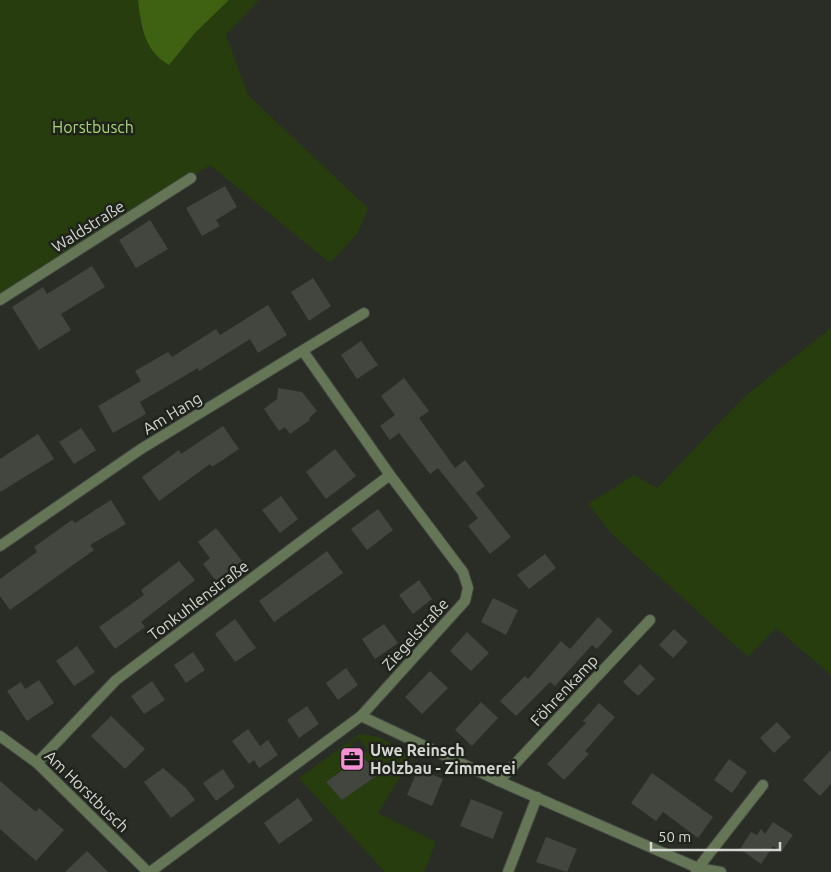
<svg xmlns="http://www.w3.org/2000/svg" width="831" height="872" font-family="Ubuntu,sans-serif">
  <rect width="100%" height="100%" fill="#292d26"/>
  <g fill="#273d0e" fill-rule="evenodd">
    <polygon points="0,0 138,0 141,29 169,64 195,33 229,0 259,0 226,35 248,95 368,208 358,233 330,263 210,165 0,298"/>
    <polygon points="831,328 831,675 776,628 748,657 613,535 588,504 634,475 657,488 745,396"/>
    <path d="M360 734 379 737 413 756 378 813 436 842 424 872H385L299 778ZM358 738 368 751 361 757 350 744ZM362 756 378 774 342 800 326 782Z"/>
  </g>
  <path fill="#3e6211" d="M138 0H229L195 33 169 65C144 50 141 27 138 0Z"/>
  <g fill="#42463f">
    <polygon points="225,186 237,207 216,220 220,226 202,236 186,208"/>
    <polygon points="150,220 168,249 136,268 119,240"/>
    <polygon points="92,266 105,287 61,314 71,330 39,350 12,307 43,287 47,294"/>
    <polygon points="313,278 331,306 309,321 291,292"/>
    <polygon points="268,305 287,335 258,353 250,339 199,371 198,368 140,402 146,414 113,433 98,406 141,381 135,371 168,352 172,357 216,329 220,335"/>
    <polygon points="361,341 378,365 357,379 341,355"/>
    <polygon points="404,378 429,411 419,418 455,468 465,460 485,486 476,493 511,537 490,554 468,526 478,518 438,468 430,474 399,433 390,440 380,426 395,415 381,396"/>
    <polygon points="278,388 302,392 317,411 309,418 310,420 290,434 285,427 279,431 264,409 277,399"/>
    <polygon points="223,426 239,449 212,467 210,464 159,501 142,477 179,450 181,454"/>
    <polygon points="81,428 96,450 74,464 59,442"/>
    <polygon points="38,434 54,459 0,492 0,459"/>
    <polygon points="335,449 356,476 326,499 306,472"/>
    <polygon points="281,496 298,519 280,533 262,510"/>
    <polygon points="111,500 126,524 90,545 94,550 10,610 0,596 0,579 37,552 34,547 72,520 75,523"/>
    <polygon points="378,509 393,530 367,550 351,529"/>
    <polygon points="216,528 242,561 216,581 203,564 210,558 198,542"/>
    <polygon points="327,551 343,573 274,622 259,601"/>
    <polygon points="545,554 556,568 529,589 517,575"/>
    <polygon points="179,561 195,580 141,622 145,627 115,649 99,627 144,595 141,590"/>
    <polygon points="419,580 432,599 413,614 399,595"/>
    <polygon points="493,598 518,610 506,635 481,622"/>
    <polygon points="598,617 613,631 597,649 592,645 555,686 550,682 516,716 500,701 525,676 528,679 561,641 570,649"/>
    <polygon points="235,619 256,648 235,662 215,634"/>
    <polygon points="384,624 398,643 375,659 362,639"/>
    <polygon points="674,629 688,642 673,658 659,645"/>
    <polygon points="467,632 489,653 471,671 450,651"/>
    <polygon points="77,646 95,672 74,686 56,661"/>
    <polygon points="193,652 205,670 186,683 174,665"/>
    <polygon points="640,664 655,679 638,696 623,682"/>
    <polygon points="346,668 358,685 338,700 326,683"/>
    <polygon points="430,671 448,688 422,714 405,697"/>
    <polygon points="39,680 54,703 27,721 7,691 21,682 25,689"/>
    <polygon points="152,681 165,700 144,714 131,696"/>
    <polygon points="481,702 498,718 472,746 455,730"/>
    <polygon points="599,703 615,717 585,751 589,754 564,780 547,764 586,723 583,721"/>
    <polygon points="307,706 319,724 299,738 287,720"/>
    <polygon points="111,716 145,749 125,769 91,736"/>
    <polygon points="777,722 791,737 774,753 760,738"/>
    <polygon points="248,729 260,746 268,740 278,755 259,768 254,760 249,764 232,741"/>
    <polygon points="831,750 831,784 820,796 803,780"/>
    <polygon points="362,756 379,774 342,800 326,782"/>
    <polygon points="729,759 747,772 732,793 714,780"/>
    <polygon points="163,768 186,788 195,800 171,818 144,782"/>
    <polygon points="223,769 235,787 216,801 203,783"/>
    <polygon points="418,769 443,779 432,806 407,795"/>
    <polygon points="652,773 713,817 698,838 663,812 656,821 631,803"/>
    <polygon points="0,781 36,812 39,808 64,830 36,861 0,829"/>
    <polygon points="298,798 313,820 279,844 264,823"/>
    <polygon points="471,799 503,812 493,839 460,826"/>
    <polygon points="773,822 793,835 781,852 773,846 761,864 740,849 751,832 757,835 761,829 765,834"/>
    <polygon points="546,837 577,849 567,872 536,862"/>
    <polygon points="87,851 108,872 65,872"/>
  </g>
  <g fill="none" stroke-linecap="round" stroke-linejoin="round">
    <defs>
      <g id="street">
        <polyline points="0,300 191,178"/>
        <polyline points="0,546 141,449 364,313"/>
        <polyline points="361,716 499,781 698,868 696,872"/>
        <polyline points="0,736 37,763 148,872"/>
        <polyline points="37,763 116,680 390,475"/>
        <polyline points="499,781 650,620"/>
        <polyline points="150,872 361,716 465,601 468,588 463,572 390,475 303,351"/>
        <polyline points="508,872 537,797"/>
        <polyline points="721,872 698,868 763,785"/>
      </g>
    </defs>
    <use href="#street" stroke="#454842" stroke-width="12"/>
    <use href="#street" stroke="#657657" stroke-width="10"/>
  </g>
  <defs>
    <symbol id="office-square" viewBox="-11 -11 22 22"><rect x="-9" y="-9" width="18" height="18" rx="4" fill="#f491d3" stroke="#1f231c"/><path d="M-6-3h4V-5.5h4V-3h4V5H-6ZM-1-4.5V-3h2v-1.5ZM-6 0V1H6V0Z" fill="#111"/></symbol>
  </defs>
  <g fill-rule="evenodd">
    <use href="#office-square" x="338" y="745" width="28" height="28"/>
  </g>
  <g text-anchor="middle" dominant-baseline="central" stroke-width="5" stroke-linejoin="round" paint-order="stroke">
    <g font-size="16" fill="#a4d771" stroke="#1f231c">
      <text x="93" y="127">Horstbusch</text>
    </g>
    <g font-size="16" fill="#d5d7d3" stroke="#1f231c">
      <text transform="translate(88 226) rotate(-32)">Waldstraße</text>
      <text transform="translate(172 413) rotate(-31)">Am Hang</text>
      <text transform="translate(198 600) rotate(-37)">Tonkuhlenstraße</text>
      <text transform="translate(415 634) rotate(-48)">Ziegelstraße</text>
      <text transform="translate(564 690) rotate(-47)">Föhrenkamp</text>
      <text transform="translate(87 791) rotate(44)">Am Horstbusch</text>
    </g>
    <g font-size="16" font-weight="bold" fill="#d5d7d3" stroke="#1f231c" text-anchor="start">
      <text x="370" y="750">Uwe Reinsch<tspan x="370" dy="18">Holzbau - Zimmerei</tspan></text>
    </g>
  </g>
  <path d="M651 842v8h129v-8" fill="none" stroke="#d5d7d3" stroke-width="2.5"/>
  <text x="658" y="842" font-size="15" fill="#d5d7d3" stroke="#1f231c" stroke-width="4" paint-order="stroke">50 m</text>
</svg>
